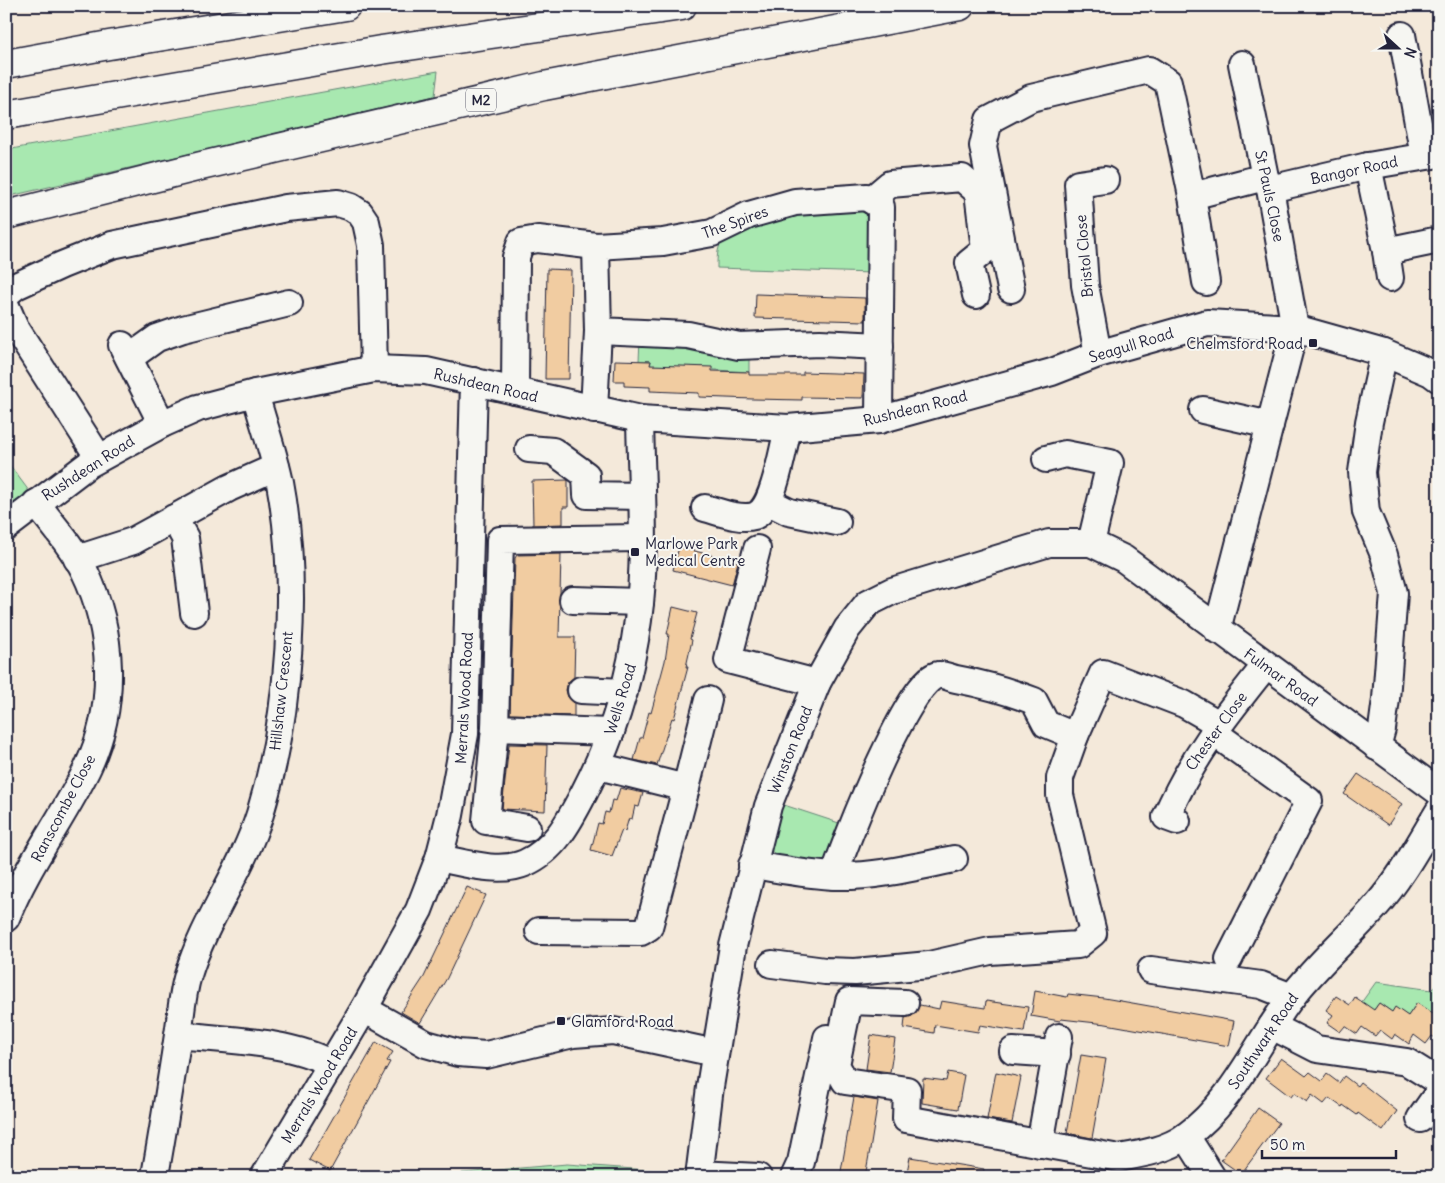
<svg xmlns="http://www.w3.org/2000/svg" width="1445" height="1183" font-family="Delius,sans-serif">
  <rect width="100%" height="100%" fill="#f4e9da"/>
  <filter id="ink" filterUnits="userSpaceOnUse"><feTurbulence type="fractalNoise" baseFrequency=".02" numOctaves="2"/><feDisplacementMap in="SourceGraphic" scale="10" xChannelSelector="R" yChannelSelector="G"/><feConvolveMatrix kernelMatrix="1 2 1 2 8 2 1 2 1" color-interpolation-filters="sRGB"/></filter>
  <g filter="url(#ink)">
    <g fill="#a8e8b0" stroke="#658576">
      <polygon points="438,71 435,96 6,197 6,150"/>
      <path d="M843 206 862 209 868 214 872 273 717 268C717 261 717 251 720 245 738 216 811 212 843 206Z"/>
      <polygon points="640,339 749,353 749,372 650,366 651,361 639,361"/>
      <polygon points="6,460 29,491 6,510"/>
      <path d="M781 804 842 824 827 864C806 862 780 864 767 846Z"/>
      <polygon points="1376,982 1432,990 1439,983 1439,1019 1417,1003 1408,1016 1395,1008 1392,1012 1379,1003 1373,1011 1361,1003"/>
      <polygon points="567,1164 687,1173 688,1177 462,1177 462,1173"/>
    </g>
    <g fill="#f1cca1" stroke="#22223b">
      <polygon points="547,269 571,270 569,379 545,379"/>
      <polygon points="756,294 865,298 865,321 755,318"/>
      <polygon points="615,360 651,361 650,365 712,367 712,371 749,372 749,375 803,375 803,372 864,374 863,398 802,397 802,400 753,399 699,397 699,393 650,391 650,387 624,386 624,381 614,381"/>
      <polygon points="568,480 568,507 563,507 563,524 533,525 532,481"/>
      <polygon points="679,547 738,562 732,585 673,570"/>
      <polygon points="561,554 559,637 575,637 574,677 568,682 566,690 568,697 574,703 574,716 510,714 515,558 517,555"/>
      <polygon points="673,607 697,613 690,639 692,640 686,667 688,667 674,719 672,718 657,765 634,760 640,738 642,738 649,712 651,713 665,661 669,634 667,634"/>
      <polygon points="509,744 547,745 545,811 502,809"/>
      <polygon points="1358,774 1402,804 1388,825 1344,794"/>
      <polygon points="620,788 643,793 639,807 635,806 632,819 629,818 625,831 622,830 612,856 591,850 598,823 602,824 605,812 609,813 612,800 616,801"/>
      <polygon points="467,887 486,895 447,978 420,1023 401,1012 424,977"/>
      <polygon points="1035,991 1067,997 1068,994 1104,998 1234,1021 1229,1046 1106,1024 1061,1019 1060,1021 1031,1016"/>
      <polygon points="1336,996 1350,1005 1355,997 1374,1010 1379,1003 1392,1012 1395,1007 1408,1016 1417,1003 1439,1018 1439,1040 1432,1036 1426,1044 1414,1035 1409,1044 1395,1034 1392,1039 1380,1030 1375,1036 1362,1027 1357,1034 1345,1026 1340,1032 1327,1023 1333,1015 1326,1010"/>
      <polygon points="941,1001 985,1008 986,1001 1028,1007 1024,1032 980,1025 978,1032 935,1025 934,1033 904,1028 905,1018 912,1016 920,1005 939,1009"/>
      <polygon points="871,1035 895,1039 890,1072 866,1069"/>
      <polygon points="376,1042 393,1052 387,1061 390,1062 330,1171 309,1160"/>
      <polygon points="1081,1055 1106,1059 1092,1138 1067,1133"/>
      <polygon points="1281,1058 1306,1076 1310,1072 1322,1081 1327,1074 1339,1083 1344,1076 1357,1086 1360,1082 1397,1111 1383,1131 1358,1113 1357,1115 1343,1105 1342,1107 1329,1098 1324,1104 1312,1095 1307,1102 1294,1093 1291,1097 1266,1078"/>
      <polygon points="948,1072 964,1075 958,1109 922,1103 923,1078 946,1081"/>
      <polygon points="996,1072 1021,1077 1012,1123 987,1119"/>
      <polygon points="854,1097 878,1101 871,1144 865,1177 840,1177"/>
      <polygon points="1258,1108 1279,1123 1241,1174 1221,1160"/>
      <polygon points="910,1157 984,1169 983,1177 906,1177"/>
    </g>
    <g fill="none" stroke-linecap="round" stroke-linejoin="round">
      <defs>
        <g id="minor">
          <polyline points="1402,35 1424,156"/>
          <polyline points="1368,166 1386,251 1439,240"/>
          <polyline points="1270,189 1368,166 1439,154"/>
          <polyline points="1192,196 1265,177"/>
          <polyline points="871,200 890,184 962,178 978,192 985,250 969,263 976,295"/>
          <polyline points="1386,251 1390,278"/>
          <polyline points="1011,289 983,146 989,120 1031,98 1149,70 1168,82 1192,196 1206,282"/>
          <polyline points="6,294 16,286 62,265 112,245 286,208 338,203 351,207 360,213 366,222 371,245 374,369"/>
          <polyline points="6,306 15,327 99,458"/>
          <polyline points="598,331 688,335 739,346 820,343 880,346"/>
          <polyline points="122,345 162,424"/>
          <polyline points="1098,354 1085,285 1078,184 1105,180"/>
          <polyline points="129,358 157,338 183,329 289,303"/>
          <polyline points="515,391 516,257 521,242 538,239 596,246"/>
          <polyline points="594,410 598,331 596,246 663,242 712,233 749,215 795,202 867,197 881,207 879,420"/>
          <polyline points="1203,410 1270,425"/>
          <polyline points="529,449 553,451 586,475 587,495 641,496"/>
          <polyline points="1046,459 1065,454 1110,463 1091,543"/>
          <polyline points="769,502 789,512 837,522"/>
          <path d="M705 508C720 512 739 520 754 516 774 510 783 447 788 428"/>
          <polyline points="174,518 185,538 194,613"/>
          <polyline points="6,527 89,464 162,424 198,408 255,393 374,369 426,371 640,419 788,428 879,420 1052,372 1098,354 1207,323 1295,328 1384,353 1431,373 1439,379"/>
          <polyline points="757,549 728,660 817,683"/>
          <polyline points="77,559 133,541 229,488 276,467"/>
          <polyline points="573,600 640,602"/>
          <polyline points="1217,630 1295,328 1270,189 1265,177 1242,64"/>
          <polyline points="581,690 624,692"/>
          <polyline points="495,728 486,821 527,828"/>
          <polyline points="611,732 495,728 500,540 641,538"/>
          <polyline points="1213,732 1309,801 1229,959"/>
          <polyline points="1377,747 1382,729 1386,699 1394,593 1384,555 1366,512 1362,472 1369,422 1384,353"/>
          <polyline points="598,766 686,788 708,700"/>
          <path d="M1177 821 1166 817C1192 757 1225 716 1265 666"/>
          <path d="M439 858C465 863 499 874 525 863 555 850 570 820 584 793 612 739 630 680 638 620 647 558 641 483 640 419"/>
          <path d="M752 865C779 869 808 875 836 876 876 877 915 867 954 859"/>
          <path d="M834 876C844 845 909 678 938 675 943 674 951 678 956 679 983 684 1008 691 1034 701L1046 724 1075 736 1103 673 1184 704 1219 724"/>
          <path d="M6 918C27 865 62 820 87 769 117 707 114 631 84 570 73 547 52 524 36 503"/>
          <polyline points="539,931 641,932 649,927 686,788"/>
          <polyline points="772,964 825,971 855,972 929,965 990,951 1078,945 1093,933 1060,795 1060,778 1075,736"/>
          <polyline points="1151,970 1261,985 1292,997"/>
          <path d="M905 1003 849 1001 836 1065 845 1081 907 1090 906 1119 1119 1158C1142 1154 1167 1150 1186 1136 1234 1101 1256 1044 1291 998 1316 965 1349 937 1376 906 1401 878 1419 844 1439 811"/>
          <polyline points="364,1009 426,1044 458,1053 486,1055 573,1034 613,1031 715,1053"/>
          <polyline points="1272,1026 1317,1049 1407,1062 1439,1082"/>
          <path d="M178 1035C224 1040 292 1041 331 1064"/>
          <polyline points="1013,1051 1057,1054"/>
          <polyline points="1420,1119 1439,1092"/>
          <polyline points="1186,1136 1212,1177"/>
          <polyline points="1040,1144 1059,1037"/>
          <path d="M156 1170C164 1125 171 1080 178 1035 181 1016 182 994 188 975 205 919 242 871 260 814 290 715 299 585 280 483 274 453 263 423 255 393"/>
          <polyline points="699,1174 758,1177"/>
          <polyline points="264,1177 364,1009 419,910 439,858 450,815 465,734 474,381"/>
          <polyline points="699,1177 710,1087 733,946 768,806 817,683 847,629 868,603 892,591 1049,543 1091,543 1124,559 1439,792"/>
          <polyline points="794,1177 801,1162 827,1038"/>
        </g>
        <g id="highway">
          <polyline points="6,64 109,45 346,6"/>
          <polyline points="6,115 381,50 682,6"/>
          <polyline points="6,215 201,166 544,86 960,6"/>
        </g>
      </defs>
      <use href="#minor" stroke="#22223b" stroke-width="30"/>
      <use href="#highway" stroke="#22223b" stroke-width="31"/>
      <use href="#minor" stroke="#f6f6f2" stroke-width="26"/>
      <use href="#highway" stroke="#f6f6f2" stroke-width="28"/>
    </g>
  </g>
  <g fill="#22223b" stroke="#f6f6f2" stroke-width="2">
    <rect x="1308" y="338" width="10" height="10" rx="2.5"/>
    <rect x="630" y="547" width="10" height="10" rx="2.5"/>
    <rect x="556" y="1016" width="10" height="10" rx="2.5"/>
  </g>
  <g text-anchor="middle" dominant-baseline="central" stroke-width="4" stroke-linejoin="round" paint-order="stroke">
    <rect fill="#f6f6f2" stroke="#626272" stroke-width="1" x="466" y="88.5" width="30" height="23" rx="4"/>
    <g font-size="14" font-weight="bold" fill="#22223b">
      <text x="481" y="100">M2</text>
    </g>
    <g font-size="15" fill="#22223b" stroke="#f6f6f2">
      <text transform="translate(1354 170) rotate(-12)">Bangor Road</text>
      <text transform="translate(1270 196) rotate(78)">St Pauls Close</text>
      <text transform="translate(735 222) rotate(-20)">The Spires</text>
      <text transform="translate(1084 256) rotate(-95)">Bristol Close</text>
      <text transform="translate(1131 345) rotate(-17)">Seagull Road</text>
      <text transform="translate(486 385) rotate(13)">Rushdean Road</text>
      <text transform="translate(915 408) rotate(-14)">Rushdean Road</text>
      <text transform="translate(88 468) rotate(-33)">Rushdean Road</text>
      <text transform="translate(1281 677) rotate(36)">Fulmar Road</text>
      <text transform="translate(281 691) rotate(-84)">Hillshaw Crescent</text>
      <text transform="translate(464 698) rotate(-87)">Merrals Wood Road</text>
      <text transform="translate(620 699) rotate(-73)">Wells Road</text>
      <text transform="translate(1216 731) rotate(-54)">Chester Close</text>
      <text transform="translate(790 750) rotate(-68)">Winston Road</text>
      <text transform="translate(63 808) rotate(-62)">Ranscombe Close</text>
      <text transform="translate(1263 1041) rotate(-56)">Southwark Road</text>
      <text transform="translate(319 1085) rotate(-59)">Merrals Wood Road</text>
    </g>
    <g font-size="15" fill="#22223b" stroke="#f6f6f2" text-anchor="start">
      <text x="1303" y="343" text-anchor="end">Chelmsford Road</text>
      <text x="645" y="543">Marlowe Park<tspan x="645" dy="17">Medical Centre</tspan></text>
      <text x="571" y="1021">Glamford Road</text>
    </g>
  </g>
  <rect width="1445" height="1183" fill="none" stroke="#f6f6f2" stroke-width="25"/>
  <rect x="12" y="12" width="1420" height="1158" fill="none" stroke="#22223b" stroke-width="2" filter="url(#ink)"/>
  <g transform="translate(1398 48) rotate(111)" stroke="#f6f6f2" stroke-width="4" paint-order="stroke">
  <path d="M0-4L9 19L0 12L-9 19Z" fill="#22223b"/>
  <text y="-8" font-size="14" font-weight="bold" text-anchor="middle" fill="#22223b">N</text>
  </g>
  <path d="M1262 1150v8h134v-8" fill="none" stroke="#22223b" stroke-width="2.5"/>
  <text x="1270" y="1150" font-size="15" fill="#22223b" stroke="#f6f6f2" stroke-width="4" paint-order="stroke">50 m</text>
</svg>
